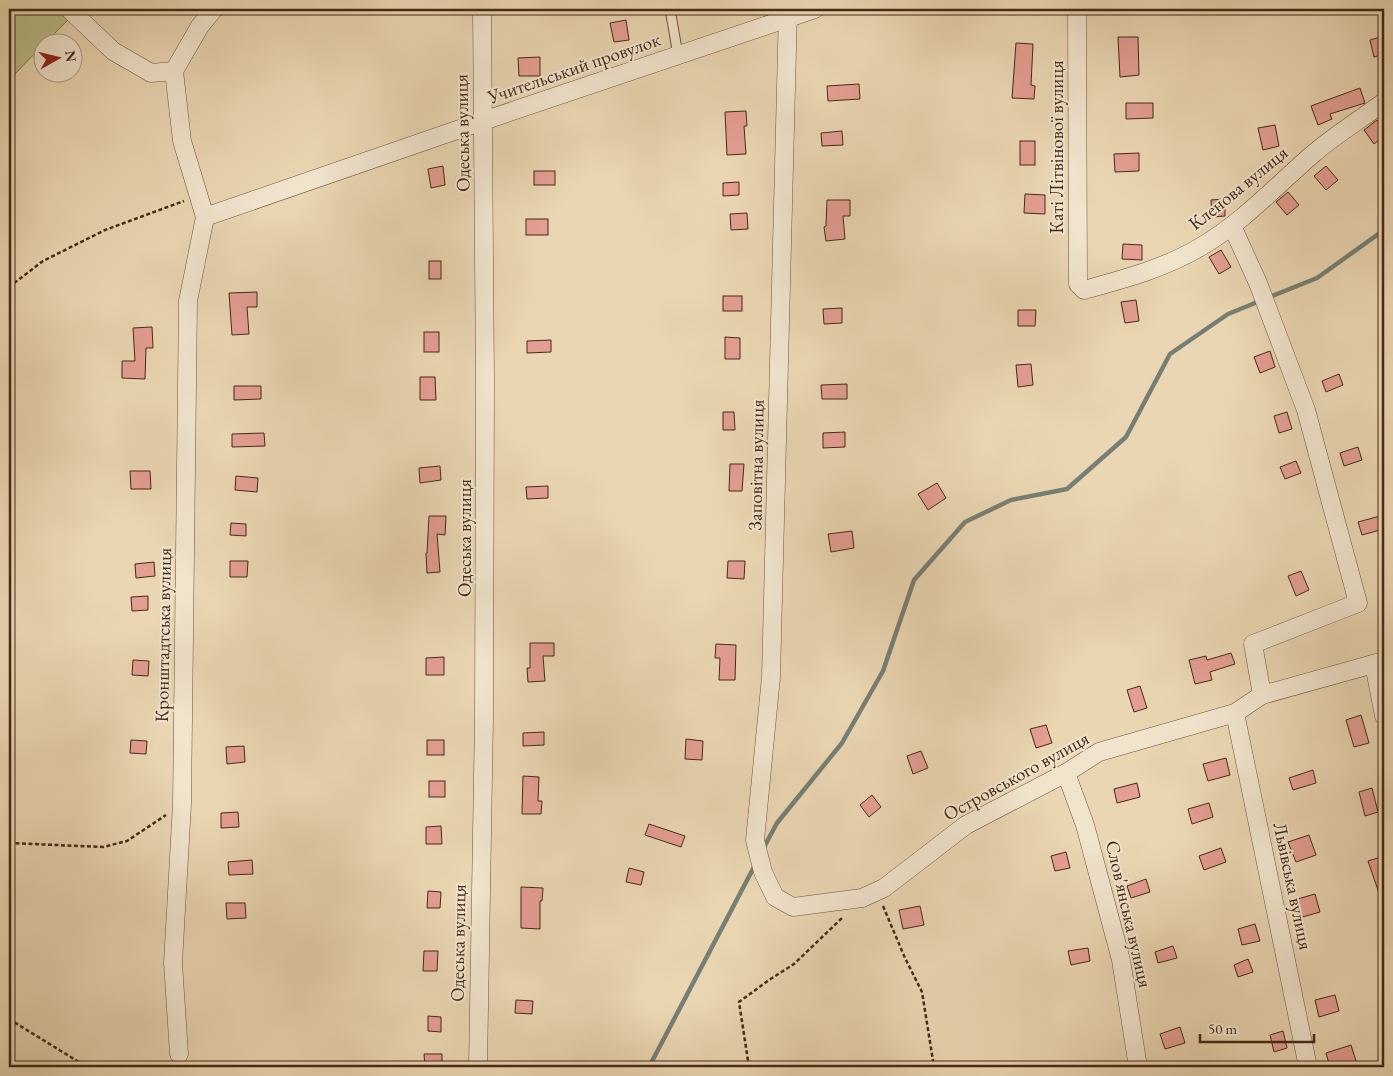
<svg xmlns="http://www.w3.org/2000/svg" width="1393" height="1076" font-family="'EB Garamond',serif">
  <rect width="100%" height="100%" fill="#ead6b2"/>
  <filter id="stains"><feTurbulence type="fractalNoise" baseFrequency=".004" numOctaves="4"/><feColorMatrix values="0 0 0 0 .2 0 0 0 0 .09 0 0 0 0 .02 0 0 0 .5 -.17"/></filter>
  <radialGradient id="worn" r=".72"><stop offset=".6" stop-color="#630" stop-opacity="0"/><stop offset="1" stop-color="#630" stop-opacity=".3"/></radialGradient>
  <polygon fill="#b9bd8a" stroke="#7f7351" points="9,9 79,9 46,42 42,42 42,46 9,80"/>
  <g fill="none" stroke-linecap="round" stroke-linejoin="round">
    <g stroke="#777f74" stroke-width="4.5">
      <polyline points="1267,298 1317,278 1384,230"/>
      <polyline points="763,849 777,823 842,743 883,671 914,580 965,522 1011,500 1067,489 1126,437 1170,354 1228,314 1260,301"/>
      <polyline points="649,1067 755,865"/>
    </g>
  </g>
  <g fill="#e49e92" stroke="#452918">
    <polygon points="626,20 629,40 614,42 610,23"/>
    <polygon points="1384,36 1384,54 1374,57 1370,40"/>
    <polygon points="1118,37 1138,37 1139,75 1120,77"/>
    <polygon points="1016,43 1033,44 1031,85 1035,86 1034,99 1012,98"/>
    <polygon points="540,57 540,76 519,76 518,58"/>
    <polygon points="859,84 860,99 828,101 827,86"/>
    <polygon points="1360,88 1365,103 1330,114 1332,119 1318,125 1311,106"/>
    <polygon points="1126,103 1153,103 1153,118 1126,119"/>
    <polygon points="746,111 747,126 744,126 746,154 727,155 725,112"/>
    <polygon points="1377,120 1384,130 1384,136 1374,144 1364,130"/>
    <polygon points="1275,125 1279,146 1263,150 1258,128"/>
    <polygon points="842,131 843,145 822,146 821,133"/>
    <rect x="1020" y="141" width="15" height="24"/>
    <polygon points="1139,153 1139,171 1115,172 1114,154"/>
    <polygon points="443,166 445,185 431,188 428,169"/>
    <polygon points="1326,166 1338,180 1326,190 1314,176"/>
    <rect x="534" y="171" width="21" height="14"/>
    <polygon points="739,182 739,195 723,196 723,183"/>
    <polygon points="1288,192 1299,205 1287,215 1276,202"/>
    <polygon points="1025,194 1045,195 1045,214 1024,213"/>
    <polygon points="1225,199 1225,216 1212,217 1211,200"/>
    <polygon points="827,200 850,200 850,216 843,216 845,239 826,241 824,227 826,226"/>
    <polygon points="747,213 748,229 731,230 730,214"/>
    <rect x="526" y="219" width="22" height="16"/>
    <polygon points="1123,244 1142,245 1142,260 1122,259"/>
    <polygon points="1221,250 1231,267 1219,274 1209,257"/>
    <rect x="429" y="261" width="12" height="18"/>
    <polygon points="257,292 257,307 247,307 249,334 232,335 229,293"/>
    <rect x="723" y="296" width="19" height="15"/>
    <polygon points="1136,300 1139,321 1125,323 1121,302"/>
    <polygon points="842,308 842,323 824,324 823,309"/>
    <polygon points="1018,310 1036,310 1035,326 1018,326"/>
    <polygon points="152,327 153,348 146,348 145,379 122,378 122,361 135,361 133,328"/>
    <rect x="424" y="332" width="15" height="20"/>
    <polygon points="725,337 740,338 740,359 725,359"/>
    <polygon points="551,340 551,352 527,353 527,341"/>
    <polygon points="1270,351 1275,367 1260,373 1254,357"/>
    <polygon points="1031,364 1033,385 1018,387 1016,365"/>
    <polygon points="1339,374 1343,385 1326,392 1322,381"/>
    <polygon points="420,377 435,377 436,400 420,400"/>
    <polygon points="847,384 847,399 822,399 821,385"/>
    <polygon points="234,386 261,386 261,399 234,400"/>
    <polygon points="723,412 734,412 735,430 723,430"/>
    <polygon points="1287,412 1292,429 1279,433 1274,416"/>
    <polygon points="845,432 845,447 823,448 823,433"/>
    <polygon points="264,433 265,446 232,447 232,434"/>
    <polygon points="1358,447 1362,460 1344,466 1340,453"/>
    <polygon points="1296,461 1301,473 1285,479 1280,467"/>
    <polygon points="730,464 744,464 742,491 729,491"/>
    <polygon points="440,466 441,480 420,483 419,468"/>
    <polygon points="130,471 150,471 151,489 131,489"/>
    <polygon points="236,476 258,478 257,492 235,490"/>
    <polygon points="937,483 946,498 928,510 918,494"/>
    <polygon points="548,486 548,498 527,499 526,487"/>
    <polygon points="1384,515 1384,529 1362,535 1358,522"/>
    <polygon points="429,516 446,516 445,535 437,534 440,572 427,573 426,553 427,553"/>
    <polygon points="231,523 246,524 246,536 230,535"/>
    <polygon points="852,531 854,548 831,552 828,534"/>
    <polygon points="230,561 248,561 247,577 230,577"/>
    <polygon points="728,561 745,561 744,579 727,578"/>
    <polygon points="154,562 155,576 136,578 135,564"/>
    <polygon points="1301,571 1309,590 1296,596 1288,576"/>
    <polygon points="148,596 148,610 132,611 131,597"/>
    <polygon points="530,643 554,643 554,656 543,656 545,681 528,682 527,668 530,668"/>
    <polygon points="716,644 736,645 735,680 719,680 720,658 715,658"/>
    <polygon points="1231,653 1235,664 1210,672 1212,680 1195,684 1189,660 1206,656 1207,660"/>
    <polygon points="444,657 444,675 426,675 426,658"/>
    <polygon points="133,660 149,661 148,676 132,675"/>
    <polygon points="1140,686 1147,708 1134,712 1127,690"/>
    <polygon points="1361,715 1369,743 1354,747 1346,720"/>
    <polygon points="1046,725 1052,743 1036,748 1030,729"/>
    <polygon points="544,732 544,745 523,746 523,733"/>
    <polygon points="686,739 703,741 702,760 685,759"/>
    <polygon points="131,740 147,741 146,754 130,753"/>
    <rect x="427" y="740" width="17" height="15"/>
    <polygon points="244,746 245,762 227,764 226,747"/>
    <polygon points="921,751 928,768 913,774 907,756"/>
    <polygon points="1226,758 1230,775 1208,781 1203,764"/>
    <polygon points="1313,770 1316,783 1293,790 1289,778"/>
    <polygon points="523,776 539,777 538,801 542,801 541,814 522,814"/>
    <rect x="429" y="781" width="16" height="16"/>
    <polygon points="1137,783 1140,797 1117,803 1114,789"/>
    <polygon points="1372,788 1378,812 1365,816 1359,792"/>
    <polygon points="872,795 881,807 869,817 860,805"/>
    <polygon points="1209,803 1213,817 1192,824 1188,809"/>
    <polygon points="238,812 239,827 221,828 221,813"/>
    <polygon points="649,824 685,836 681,847 645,835"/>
    <polygon points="441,826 442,844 426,844 426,827"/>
    <polygon points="1309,835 1316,855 1296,862 1288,842"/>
    <polygon points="1221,848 1226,862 1204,870 1199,856"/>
    <polygon points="1066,852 1070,868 1055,871 1051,856"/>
    <polygon points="1381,857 1384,866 1384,901 1382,902 1368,861"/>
    <polygon points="252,860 253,874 229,875 228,862"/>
    <polygon points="629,868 644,872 641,885 626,882"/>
    <polygon points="1146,879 1150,892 1131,898 1127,886"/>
    <polygon points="521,887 543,888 542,901 540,901 540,929 521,928"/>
    <polygon points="428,891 441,892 440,908 427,908"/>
    <polygon points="1315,894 1320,912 1299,918 1294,900"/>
    <polygon points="226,903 245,903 246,918 227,919"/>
    <polygon points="920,906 924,925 903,929 899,910"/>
    <polygon points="1255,924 1260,941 1242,945 1238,929"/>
    <polygon points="1173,946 1177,958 1158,963 1155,952"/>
    <polygon points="1088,948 1090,961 1071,965 1068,951"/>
    <polygon points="424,951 438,951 437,971 423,971"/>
    <polygon points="1248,959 1253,972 1238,977 1234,965"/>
    <polygon points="1335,995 1339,1011 1319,1017 1315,1000"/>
    <polygon points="516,1000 533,1001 532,1014 515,1013"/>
    <polygon points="428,1016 441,1017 441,1032 428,1031"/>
    <polygon points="1180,1027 1185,1043 1165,1049 1160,1034"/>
    <polygon points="1283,1031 1287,1048 1274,1052 1270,1035"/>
    <polygon points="1351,1045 1356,1061 1337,1067 1330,1067 1326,1053"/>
    <polygon points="424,1054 442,1054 442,1067 425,1067"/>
  </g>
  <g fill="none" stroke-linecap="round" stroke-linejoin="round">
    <defs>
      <polyline id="lane" points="670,9 678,55"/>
      <g id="street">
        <polyline points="69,9 113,51 151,73 174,71"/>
        <polyline points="788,9 771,677 755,840 763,872 775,897 793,907 862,898 884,888 966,825 1066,773 1099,752 1235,713 1262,695 1384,661"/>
        <path d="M1077 9 1078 284 1084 290C1124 279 1166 268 1202 246 1243 222 1277 185 1313 154 1335 135 1361 119 1384 102"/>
        <polyline points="205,217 483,121 815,9"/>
        <polyline points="205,217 182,141 174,71 200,26 214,9"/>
        <polyline points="1232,226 1258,283 1306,410 1358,603 1253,644 1262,695"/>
        <polyline points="1374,664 1384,716"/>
        <polyline points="1235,713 1308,1067"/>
        <polyline points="1066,773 1085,825 1121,960 1138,1067"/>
        <polyline points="179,1054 173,963 182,804 188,301 205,217"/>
        <polyline points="478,1067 484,718 485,381 482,9"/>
      </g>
    </defs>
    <use href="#lane" stroke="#6e543e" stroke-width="11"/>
    <use href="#street" stroke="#6e543e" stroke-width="19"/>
    <g stroke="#452918" stroke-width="2.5" stroke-dasharray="4 2.5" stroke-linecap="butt">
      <polyline points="9,287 43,261 105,230 184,201"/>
      <polyline points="9,843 103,847 127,841 166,815"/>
      <polyline points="883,906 905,958 922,992 934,1067"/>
      <polyline points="9,1019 87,1067"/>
      <polyline points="749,1067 739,1002 769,980 794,964 843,917"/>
    </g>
    <use href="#lane" stroke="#f1e4cd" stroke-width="9"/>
    <use href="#street" stroke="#f1e4cd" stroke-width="18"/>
  </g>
  <g text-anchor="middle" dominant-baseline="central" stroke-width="4" stroke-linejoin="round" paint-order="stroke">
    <g font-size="19" fill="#452918" stroke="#f1e4cd">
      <text transform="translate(574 68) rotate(-19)">Учительський провулок</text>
      <text transform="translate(462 133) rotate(-91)">Одеська вулиця</text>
      <text transform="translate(1056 147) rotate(-90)">Каті Літвінової вулиця</text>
      <text transform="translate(1238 188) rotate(-39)">Кленова вулиця</text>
      <text transform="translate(756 465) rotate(-89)">Заповітна вулиця</text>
      <text transform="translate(464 538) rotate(-90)">Одеська вулиця</text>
      <text transform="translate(163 635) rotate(-89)">Кронштадтська вулиця</text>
      <text transform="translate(1016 776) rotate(-29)">Островського вулиця</text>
      <text transform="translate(1293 886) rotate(78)">Львівська вулиця</text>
      <text transform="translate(1129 914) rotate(77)">Слов'янська вулиця</text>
      <text transform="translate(458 943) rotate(-89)">Одеська вулиця</text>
    </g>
  </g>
  <rect width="1393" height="1076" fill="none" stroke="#ead6b2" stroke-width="30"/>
  <rect x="10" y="10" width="1373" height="1056" fill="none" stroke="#452918" stroke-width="2.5"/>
  <rect x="15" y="15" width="1363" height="1046" fill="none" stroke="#452918"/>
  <g transform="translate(58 58) rotate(82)"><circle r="24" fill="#f1e4cd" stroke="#ac9985"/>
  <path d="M0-4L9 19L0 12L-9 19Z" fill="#8f2418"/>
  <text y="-8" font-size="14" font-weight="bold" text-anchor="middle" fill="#452918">N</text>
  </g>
  <path d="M1200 1034v8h114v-8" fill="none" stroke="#452918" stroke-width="2.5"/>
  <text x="1208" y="1034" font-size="15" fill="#452918" stroke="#f1e4cd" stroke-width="4" paint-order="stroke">50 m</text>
  <rect width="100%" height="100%" filter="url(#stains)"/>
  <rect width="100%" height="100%" fill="url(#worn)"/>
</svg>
